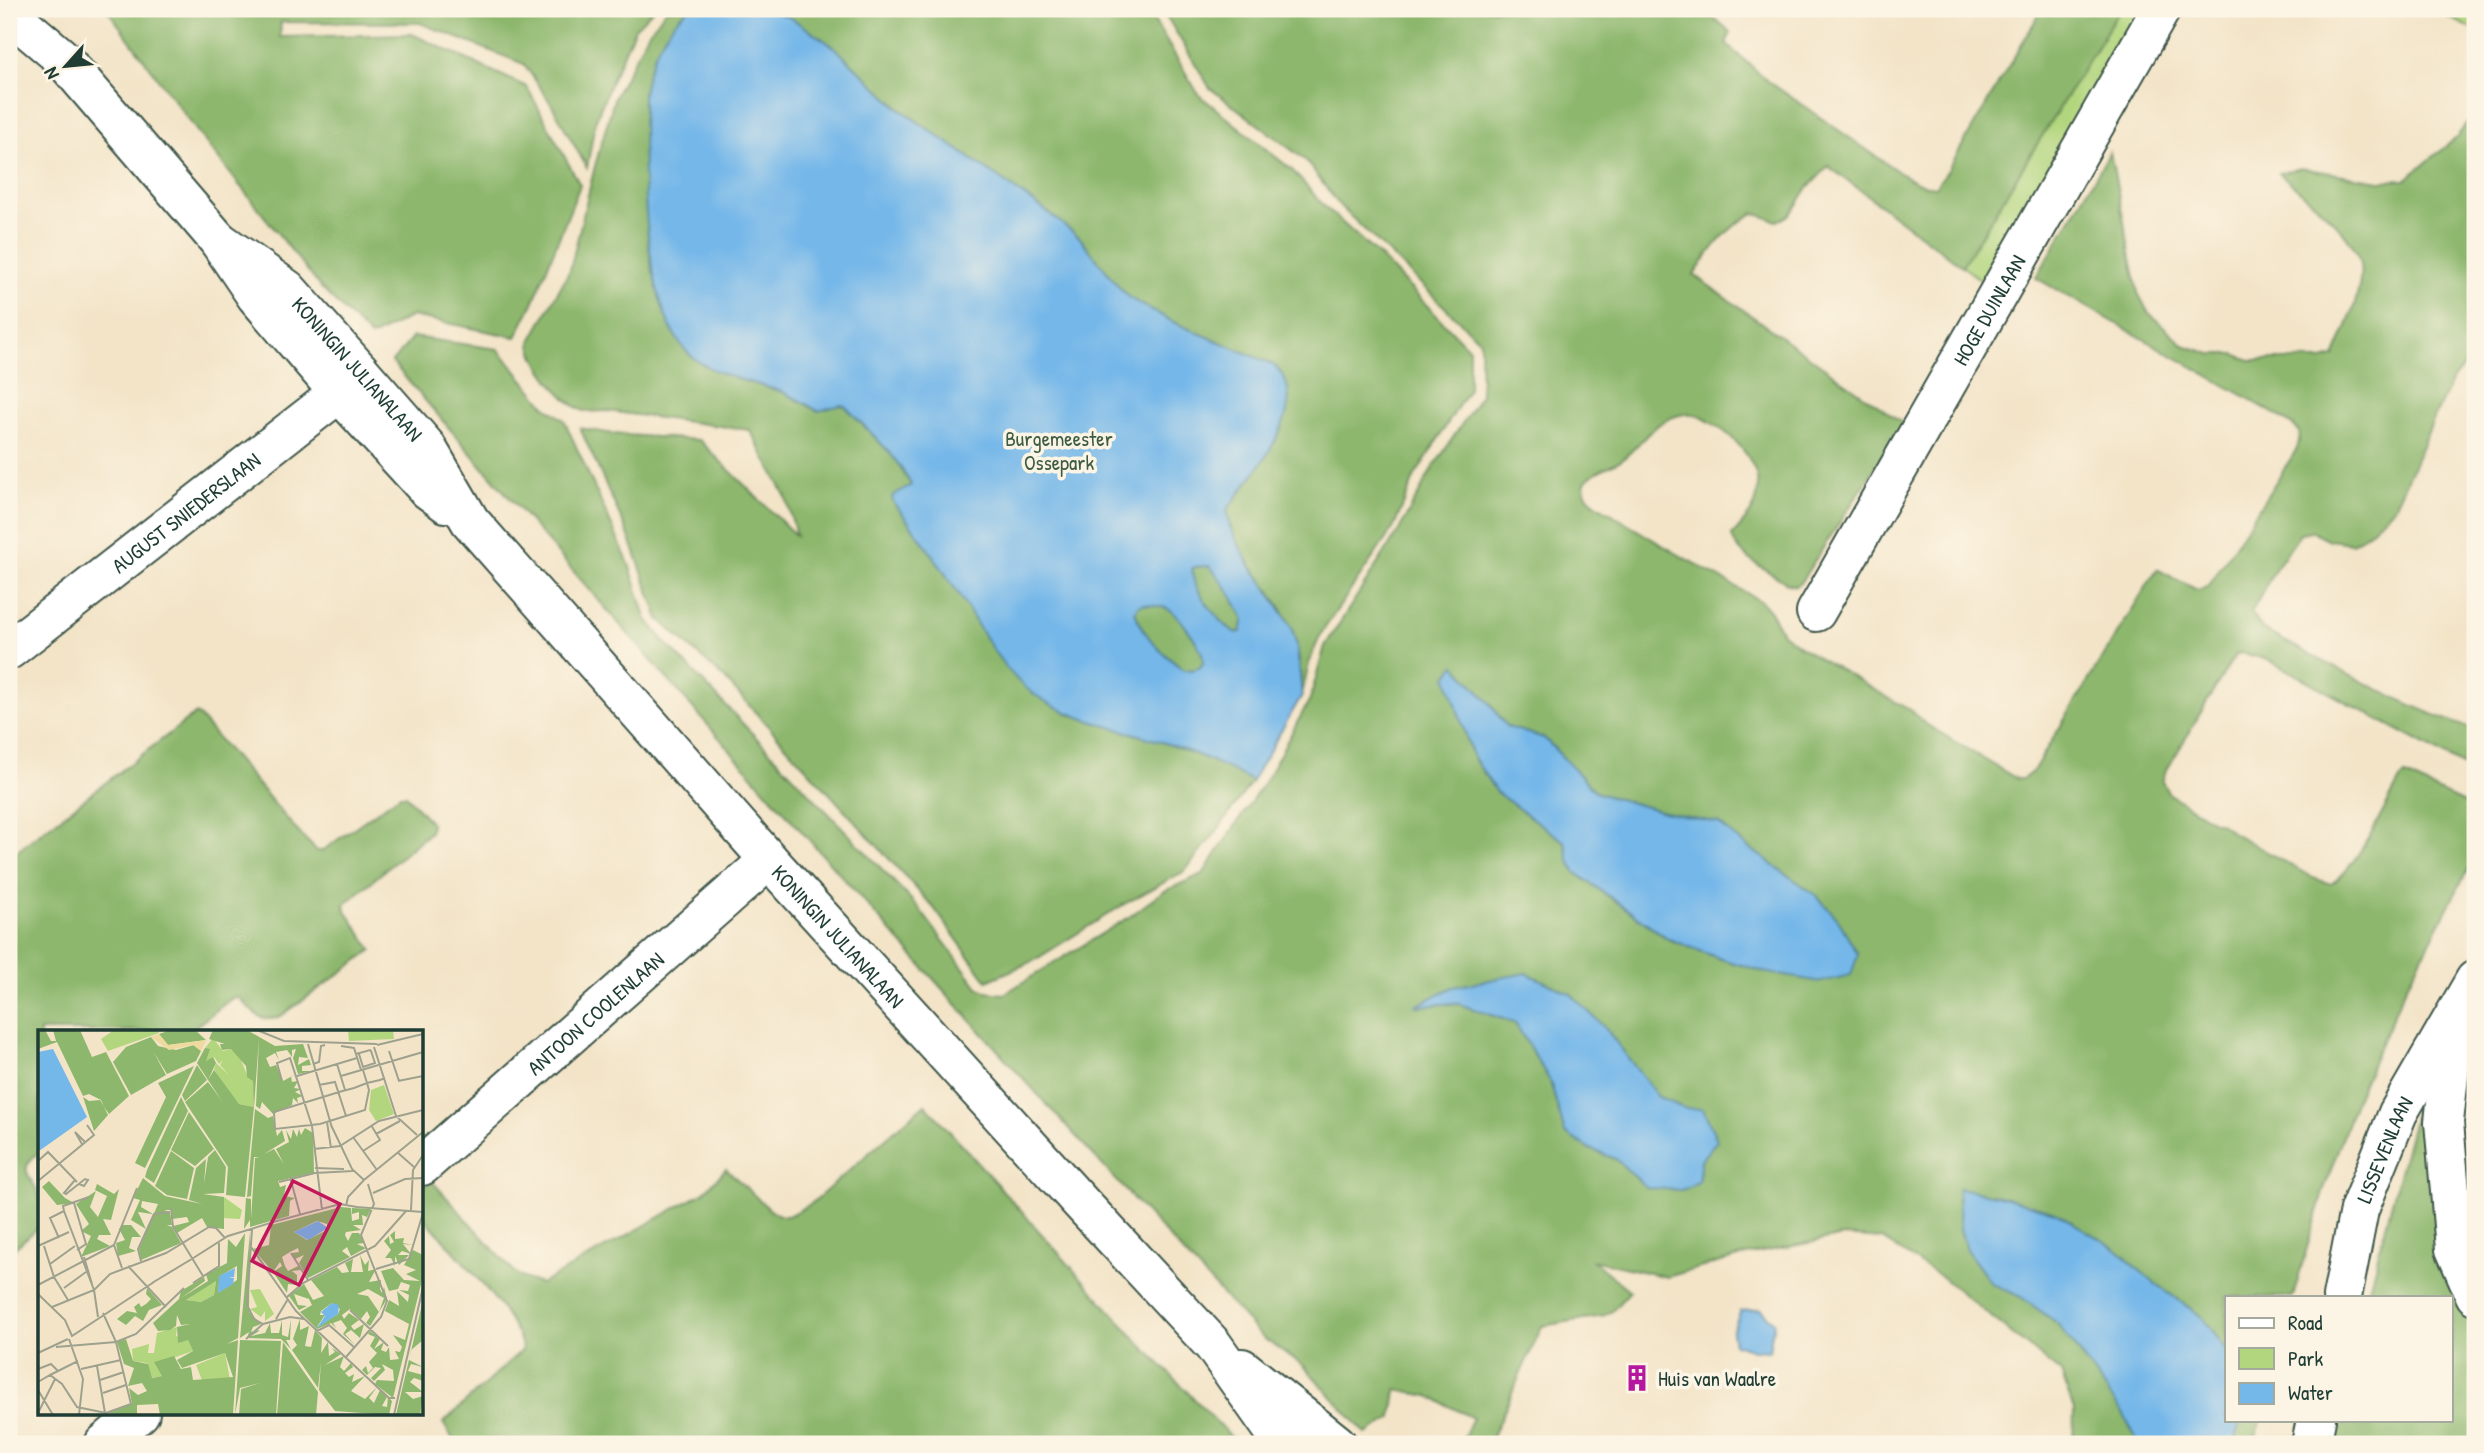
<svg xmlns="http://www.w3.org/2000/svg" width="2484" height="1453" font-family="'Patrick Hand',sans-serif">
  <rect width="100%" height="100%" fill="#fcf5e5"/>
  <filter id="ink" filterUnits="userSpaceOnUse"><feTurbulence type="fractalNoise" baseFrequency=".0143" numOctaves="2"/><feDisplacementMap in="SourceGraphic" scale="14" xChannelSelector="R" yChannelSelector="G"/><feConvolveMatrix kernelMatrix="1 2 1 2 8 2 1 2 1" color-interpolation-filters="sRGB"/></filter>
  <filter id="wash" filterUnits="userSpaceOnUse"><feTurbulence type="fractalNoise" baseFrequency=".00686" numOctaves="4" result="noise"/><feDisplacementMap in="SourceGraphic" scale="28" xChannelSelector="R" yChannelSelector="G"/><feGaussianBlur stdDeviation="1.57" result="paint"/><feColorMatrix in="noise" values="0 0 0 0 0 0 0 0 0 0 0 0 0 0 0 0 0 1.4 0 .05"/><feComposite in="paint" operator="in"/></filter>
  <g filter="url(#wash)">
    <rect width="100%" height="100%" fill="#f3e4c8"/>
    <g fill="#b2d67e" stroke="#688a59" stroke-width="2">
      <polygon points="2120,9 2147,9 1989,286 1962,266"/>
      <polygon points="2431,9 2475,9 2475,30"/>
    </g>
    <g fill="#8db76d" stroke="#567a50" stroke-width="2" fill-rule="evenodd">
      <polygon points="107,9 654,9 635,28 612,79 595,122 587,168 552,105 524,64 420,23 281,22 280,37 412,34 527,87 580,185 533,303 516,337 412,316 371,337 322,289 199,134"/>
      <path d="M667 9H689L680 16 643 93 648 237 652 270 694 358 738 379 783 392 818 411 841 405 845 406 893 456 911 485 893 496V502L1068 714 1163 742 1225 766 1252 781 1217 831 1185 871 1126 903 1033 961 987 981 934 908 725 679 659 619 629 536 580 428 613 434 699 440 796 536 786 497 750 430 607 411C600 411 591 412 584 411 565 405 530 360 531 341L570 270 595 166 615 96 648 33Z"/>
      <path d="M768 9H1147L1199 95 1292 170 1325 207 1381 258 1469 349V389L1415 476 1394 527 1322 632 1310 659 1302 695C1300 673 1300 648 1291 627 1273 585 1233 556 1227 510 1252 476 1319 401 1272 364L1175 323 1131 299 1119 287 1080 238 1046 211 901 110 833 46Z"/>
      <path d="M1162 9H1703L1731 32 1726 44 1768 81 1903 175 1923 185 1935 187 1948 170 2042 9H2120L1962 266 1828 166C1822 174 1814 181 1808 188 1797 202 1795 215 1777 221L1754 213C1726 227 1711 250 1694 275L1904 424 1800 583 1796 586 1788 584C1772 573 1733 554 1732 535 1739 530 1741 525 1746 519 1775 484 1746 443 1713 424 1704 418 1695 412 1684 414 1653 420 1646 439 1625 457 1615 466 1592 470 1585 483 1583 487 1586 495 1589 498 1595 505 1607 510 1615 516 1662 547 1713 573 1762 602L1770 611 1782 633 1802 648 1913 712 1924 723 2017 779H2023L2033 771 2157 569 2197 590 2208 587 2297 449C2298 444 2301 438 2299 432 2295 423 2261 407 2251 400L2036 278 2110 152 2138 293 2148 312 2184 345 2211 354H2234L2250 360H2323L2334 357C2344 334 2367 284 2359 259 2350 229 2302 193 2279 173L2301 168 2380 181 2405 180 2457 137 2475 111V351L2449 385 2394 508 2364 536 2352 543 2329 540 2311 531 2301 533 2276 568 2251 613 2262 628 2273 635C2339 669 2405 707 2475 730V772L2269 660 2242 653 2237 654 2230 663 2165 773 2162 782 2169 794 2213 821 2220 823 2232 832 2313 878 2331 884C2356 869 2385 807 2400 780L2405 776 2475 808V856L2405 989 2356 1099 2322 1195 2293 1297H2227V1351L2202 1317 2153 1282 2113 1247 2055 1212 1996 1195 1958 1188 1960 1228 1966 1249 1991 1283 2021 1297 2057 1323 2123 1413 2139 1444H2073L2074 1410 2061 1373 1943 1278 1882 1239 1844 1236 1746 1255 1667 1277 1592 1260 1630 1291 1612 1311 1603 1316 1542 1326 1489 1444 1461 1443 1473 1418 1429 1396 1396 1390 1392 1418 1366 1434 1303 1365 1263 1338C964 1020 677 692 392 362L413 337 498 349 545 406 564 420 629 564 647 620 665 642 917 906 978 987 987 992 1004 994 1132 915 1162 892 1203 874 1267 778 1310 699 1325 646 1398 532 1431 471 1481 395 1480 341 1340 206 1305 160 1210 88ZM1455 666 1487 700 1507 727 1544 738 1597 793 1664 812 1718 823 1742 843 1817 896 1837 918 1858 954 1768 973 1721 959 1668 939 1575 872 1569 861 1565 842 1496 792 1473 757 1447 678ZM1526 973 1571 994 1606 1029 1658 1097 1683 1108 1707 1151 1701 1160 1698 1182 1647 1188 1616 1159 1590 1149 1565 1133 1550 1081 1515 1023 1456 1003 1417 1006Z"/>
      <path d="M1210 566 1232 596 1244 619 1241 631 1236 633C1221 625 1187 584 1193 567Z"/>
      <path d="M1143 604C1152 605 1162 605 1170 610 1180 617 1205 649 1203 662 1202 670 1191 670 1184 670 1163 654 1144 638 1135 612L1138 606Z"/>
      <path d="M195 714 199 716 300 834 317 851H322L400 795H406L431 823 430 832 345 904 346 911 372 950 281 1016C259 1025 254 1011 238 997L232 998 190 1031H40V1151C13 1173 34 1175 40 1198 42 1206 40 1218 40 1226L9 1253V857Z"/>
      <path d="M925 1104 1134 1337 1238 1444H456L443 1423 522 1350C523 1322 443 1240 422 1215V1189L432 1181 514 1272 523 1278 541 1284 704 1192 726 1169 770 1210 781 1216H788L811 1204Z"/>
      <polygon points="2429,1110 2457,1298 2475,1327 2475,1444 2328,1444 2334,1420 2451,1420 2451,1297 2367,1297 2416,1111"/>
      <polygon points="2240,1420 2261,1420 2254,1444 2235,1444"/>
    </g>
    <g fill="#74b7e9" stroke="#4a7a8e" stroke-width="2" fill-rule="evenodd">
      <path d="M689 9H768L791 18 833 46 901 110 1046 211 1080 238 1119 287 1131 299 1175 323 1272 364C1320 401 1251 476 1227 510L1230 527 1251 568 1260 578 1291 626 1297 646 1302 695 1252 781C1223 765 1191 751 1159 741 1118 728 1072 720 1035 695 1002 672 982 631 961 598 940 565 918 533 893 502L892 496 911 485C896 454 868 431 845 406L841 405 818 411C806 404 793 396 780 391 752 382 719 377 695 359 638 316 644 160 643 93 649 61 663 28 689 9ZM1210 566 1232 596 1244 619 1241 632 1236 633C1221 625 1187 584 1193 567ZM1143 604C1152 605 1162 605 1170 610 1180 617 1205 649 1203 662 1202 670 1191 670 1184 670 1163 654 1144 638 1135 612L1138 606Z"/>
      <polygon points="1455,665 1487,700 1507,727 1544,738 1597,793 1664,812 1718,823 1742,843 1817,896 1837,918 1858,954 1851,975 1821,982 1768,973 1721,959 1669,939 1575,872 1569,861 1565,842 1496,792 1473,756 1447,678"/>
      <polygon points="1526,973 1571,994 1606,1029 1658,1097 1683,1108 1703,1109 1717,1140 1701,1160 1698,1182 1682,1190 1647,1188 1616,1159 1590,1149 1565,1133 1550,1081 1515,1023 1456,1003 1415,1006 1453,987"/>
      <polygon points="1958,1188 1996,1195 2055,1212 2113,1247 2153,1282 2202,1317 2227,1351 2227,1420 2240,1420 2235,1444 2139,1444 2123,1413 2057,1323 2021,1297 1991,1283 1966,1249 1960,1228"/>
      <polygon points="1760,1309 1774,1322 1769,1351 1754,1350 1734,1344 1732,1332 1741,1311"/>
    </g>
  </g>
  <g filter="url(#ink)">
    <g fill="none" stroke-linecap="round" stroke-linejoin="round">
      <defs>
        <g id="minor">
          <path id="s1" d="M1816 612 2161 9"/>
          <path id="s2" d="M9 650 339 393 360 371"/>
          <polyline points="2454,1029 2444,1122 2455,1249 2475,1295"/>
          <path id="s3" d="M422 1166 769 860"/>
          <path id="s4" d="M2342 1297 2359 1210 2398 1113 2475 980"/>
          <polyline points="104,1444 140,1413"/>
          <polyline points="2311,1444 2316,1420"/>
        </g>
        <g id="major">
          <polyline points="9,13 61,57 218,240 256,296 339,393 427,489 446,503"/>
          <path id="s5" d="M218 240 287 289 360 371 426 446 470 521 769 860 1082 1204 1213 1345 1283 1444"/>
          <polyline points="1242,1368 1337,1444"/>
        </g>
      </defs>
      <use href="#minor" stroke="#3f564a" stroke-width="42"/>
      <use href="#major" stroke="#3f564a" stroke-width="42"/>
      <use href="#minor" stroke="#fff" stroke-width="38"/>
      <use href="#major" stroke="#fff" stroke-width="38"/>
    </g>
  </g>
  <defs>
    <symbol id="building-bare" viewBox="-9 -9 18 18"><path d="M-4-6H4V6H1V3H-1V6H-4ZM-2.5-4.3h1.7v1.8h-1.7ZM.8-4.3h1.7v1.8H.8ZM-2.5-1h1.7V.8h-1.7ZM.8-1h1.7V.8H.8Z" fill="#b5179e" stroke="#fcf5e5" stroke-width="2.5" paint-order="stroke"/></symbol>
  </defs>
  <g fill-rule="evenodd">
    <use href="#building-bare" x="1618" y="1359" width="38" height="38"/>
  </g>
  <g text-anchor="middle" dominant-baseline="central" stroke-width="7" stroke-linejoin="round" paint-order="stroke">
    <g font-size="21" fill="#1f3d34" stroke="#fcf5e5">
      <text stroke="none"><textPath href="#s1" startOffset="348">HOGE DUINLAAN</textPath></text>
      <text stroke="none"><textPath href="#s5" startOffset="191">KONINGIN JULIANALAAN</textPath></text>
      <text stroke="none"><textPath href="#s2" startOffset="224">AUGUST SNIEDERSLAAN</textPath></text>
      <text stroke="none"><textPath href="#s5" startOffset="936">KONINGIN JULIANALAAN</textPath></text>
      <text stroke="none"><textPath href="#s3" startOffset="231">ANTOON COOLENLAAN</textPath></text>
      <text stroke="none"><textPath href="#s4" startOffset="154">LISSEVENLAAN</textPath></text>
    </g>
    <g font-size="21" fill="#3c5c43" stroke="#fcf5e5">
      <text x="1059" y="438">Burgemeester<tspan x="1059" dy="24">Ossepark</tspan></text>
    </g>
    <g font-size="21" fill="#1f3d34" stroke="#fcf5e5" text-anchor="start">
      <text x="1658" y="1378">Huis van Waalre</text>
    </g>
  </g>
  <g transform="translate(38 1030)">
    <rect width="385" height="385" fill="#f3e4c8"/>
    <path d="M76 0H119L121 3 70 21 63 9ZM310 0H355L356 9 311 11ZM175 8 185 21 193 19 202 27 209 45 217 50 216 77 201 74 183 52 176 39 178 33 191 45 182 35 185 30 181 34 176 27 168 31 167 18ZM346 55 356 84 338 91 331 80 333 60ZM186 167 204 180 202 189 184 188ZM178 250 176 265 163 272 148 270ZM222 259 236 284 227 291V281L223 287 212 279 219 277 212 260ZM139 297 138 306 150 310 155 321 129 330 122 337 124 346 113 348 109 333 95 331 94 319 111 314 110 323H116L119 303ZM187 323 192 350H164L158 335Z" fill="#b2d67e"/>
    <path d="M7 0 13 11H18L15 0H42L54 27 68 22 91 66 71 84 66 77 70 85 56 101 45 67 51 71 62 70 66 76 63 70 51 64 45 66 19 12 0 19V2ZM133 0H157L168 10 130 15 121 4ZM175 0H209L237 16 265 14 270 28 261 27 260 35 271 29 273 35 264 36V41H275L260 44 255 28 258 19 254 20V27L249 20 238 22 241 30 237 23 228 28 232 37 238 35 245 51 258 44 253 47 254 52 260 51 256 58 263 59 257 62 265 66 259 68 260 73 255 68 254 75 235 84 224 72 222 79 218 76 221 8 216 77 215 51 209 47 208 36 193 19 184 20 182 14H187L171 9ZM113 7 120 16 138 20 156 15 163 21 158 31 129 44 115 21 128 45 93 65 75 32 88 17ZM167 18 172 19 168 31 175 27 178 33 170 50 159 33ZM159 35 169 50 147 71 144 65ZM156 36 107 138 97 133 128 67 120 53ZM176 40 201 74 216 77 207 167 188 165 190 137 147 72 170 52 184 71 170 50ZM143 67 150 81 116 153 107 147 109 140ZM217 79 230 88 235 86 239 106 244 100 247 111 226 124 236 119 246 134 238 119 251 112 248 100 253 109 255 99 259 107 261 99 263 105 267 98 275 103 276 143 240 151 242 157 248 155 246 166 257 168 252 171 251 186 212 197V190L206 199 208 168 213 169V189L217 128 221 127H216L213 166 209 167ZM151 82 176 119 157 136 133 120ZM177 120 188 137 186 163 165 164 186 167V199L169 197 164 188 139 203 135 196 151 192 149 187 134 189 133 180H126L132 182 134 195H129L134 197 143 213 103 230 101 219 120 174 104 171 103 177 115 184 100 182 108 199 93 190 102 170 95 168 105 148 127 166 164 174 151 170 158 138 168 129 166 154 170 127ZM133 121 156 138 149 169 129 165 117 156ZM11 151 27 168 36 173 19 175 4 157ZM59 154 76 164 81 159 73 190 65 189 73 205H61L59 209 72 216 43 227 53 206 43 201 51 194 38 174 58 161 52 177 60 187 69 166 57 160ZM303 177 313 178 314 191 321 189V182L314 184V178L333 179 329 187 324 185 325 195H315L323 200 308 202 307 205 310 211 314 203H321L326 213 319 214 328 218 313 226 309 217 304 221 312 227 270 248 261 233 266 225 257 229 254 223 261 222 260 218 252 222 244 227 247 236 250 241 260 236 263 240 254 241 259 245V255L250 254 249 263 235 242 244 236 242 232 235 242 215 219 231 215 233 195ZM279 191 289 194V200L269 210 256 202ZM84 195H93L103 207H94L91 218 98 221 80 226 78 213 87 210 81 199ZM357 201V209L366 208 365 213 375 215 365 214 373 224 364 221 360 225H371L361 235 357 226V236L353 228H347L353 220 346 211 351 206 352 214 356 212 352 205ZM212 202 211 282 223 294 215 297 213 302 221 300V301L213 306 227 303 232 293 233 303H241L244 290V305L250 307 253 289 252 310H248L253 319 243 309 209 308 211 302 202 308ZM207 203 200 308 189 314 200 310 195 385H122L120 374 99 375V385L70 383 94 374 91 358 100 365 109 361 104 353 90 356 96 338 86 334 79 312 88 309 95 331 110 334 114 348 124 346 116 332 136 326 143 339 153 337 155 350 195 347 187 323 144 338 139 330 155 321 150 310 140 313 139 297 152 294 143 295 139 285 138 296 132 300 120 301 115 293 141 269 143 261 166 247 167 251 143 268 170 251 168 244 189 233 190 209 198 217ZM199 236V250L180 263 182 246ZM178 251 176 265 163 272 148 270ZM375 220 385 225V246L355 368 337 354 339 350 356 351 355 340 344 334 347 340 336 351 333 348 343 338 337 337 329 345 324 340 328 336 330 343 335 338 331 332 339 323 332 316 337 307 330 304 332 301 342 309 336 319 346 312 343 320 348 322 351 317 352 330 361 329 357 321 362 322 364 317 355 305 367 310 371 294 347 281 351 270 361 276 359 261 370 272 371 265 361 260 370 261 372 255 363 252 360 259 351 261 343 241 355 238 366 250 382 251 368 244 378 240 366 235ZM322 225 327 235 331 230 330 241 338 239 331 252 343 250 342 259 344 263 346 257 349 269 332 296 328 293 332 287 329 281 323 289 312 279 304 285 306 289 311 283 321 290 313 296 316 300 326 294 322 308 313 300 307 304 317 315 305 304 309 298 303 290 295 293 298 298 293 293 279 299 262 282 274 275 271 269 256 264 260 275 269 276 261 280 251 266 266 254 275 270 286 266 273 250 299 237 304 243 311 242 307 233 315 229 313 242H325ZM330 259 346 268 341 282 330 266 319 264ZM294 273 302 279 300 284 279 297 287 285H282L283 281ZM109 258 124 275 111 280 105 291 97 286 88 295 79 289 89 281 99 283 96 277 101 273 103 277 108 274 113 269 108 264ZM385 270V310L373 320 371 330 385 337 373 334 370 341 385 345V351L376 348 372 352 385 362H367L375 369 385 366 382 385H358ZM262 289V300L271 296 267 316 273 317 277 300 284 308 283 323 290 312 291 326 297 322 294 318 303 324 287 335 306 326 302 337 306 341 313 333 315 337 307 343 311 347 316 344 314 352 327 346 313 361 327 369 339 357 331 368 336 373 342 360 349 367 344 376 349 377 350 367 354 371 351 385 297 381 281 360 283 332 280 358 254 320 259 315 255 309ZM202 310 243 311 238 385H201L203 359 222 353 202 358 197 385ZM245 312 280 362 278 385H239Z" fill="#8db76d" fill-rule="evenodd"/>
    <path d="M121 4 130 15 168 10 163 21 155 15 131 20 113 7Z" fill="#eeda9e"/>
    <path d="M15 19 49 87 1 121 0 22ZM280 191 290 198 270 210 256 202ZM197 238 196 247H190L196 248 195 254 180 263 181 246ZM294 273 301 275 300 284 279 298 287 286 283 282Z" fill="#74b7e9"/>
    <path fill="none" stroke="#9ea18d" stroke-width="2" d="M219 0 246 11 339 14M270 14 294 98M339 15 385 4M303 16 316 18 323 40M336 17 358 86 379 105M351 21 361 51M318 24 332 20 333 21 337 33 325 37 321 24M275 34 281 32 283 16 287 15M299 34 307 60M325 40 329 53 331 60 327 80 282 94 237 99 236 82 239 81 285 67 301 62 316 58 329 53 342 50 347 48M259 46 319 28M303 46 385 22M244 51 239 33 252 28 274 96 284 180M360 51 385 46M281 55 297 52 308 86M289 92 293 118M293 95 314 139 326 150M338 104 362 91M315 107 339 140M44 114 37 102 47 112M276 119 302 116 341 91 385 80M325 121 342 110 333 95M359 122 376 137M0 131 10 122 39 152M277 138 306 139M252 147 262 184M0 149V185M37 150 26 163 28 164 47 149 50 150 46 156 41 154M0 151 56 105 49 95M241 152 277 143 315 141M335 163 367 149 385 148M36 173 48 214 39 220M308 176 310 167 326 150 385 102M318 177 385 182M133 178 135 197 165 246M373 180 375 140 385 125M26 181 25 176 51 167M235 192 302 174 319 177M214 199 209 275 216 289 225 294M21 208 12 188 26 181M0 216 31 202M6 216 16 247 30 270M213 217 258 281 351 368H357M253 223 270 250M46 227 54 254M103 231 100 219 116 184 132 182M149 232 190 206 239 191M12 234 37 216M90 236 128 277M84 238 76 215 99 158M338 239 371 229 385 183M114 253 152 230M155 253 181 236V213M0 255 76 215M26 258 48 242M0 264 27 290 34 306 116 252M249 267 265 253 337 216 368 181M14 277 56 260 26 181M312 280 350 316M65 283 78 312 93 374 68 383M60 287 56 260 72 244 128 223 171 197 178 198 187 208M238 289 250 269M279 301 291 295 317 318M31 309 45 349 41 385M208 309 225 294 252 287 266 289M18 317 78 312 98 304 146 258M0 323 30 309M308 327 343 287 349 271 323 205 336 174 330 154M59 336 67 383M0 339 13 334 20 341M43 339 83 330M12 345 40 331M62 350 86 342M0 352 12 345 24 354 39 377 68 383M0 360 15 385M65 363 88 355M0 383 17 349M356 385 385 257"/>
    <path fill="#c2185b" fill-opacity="0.15" stroke="#c2185b" stroke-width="3.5" d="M255 151 302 174 261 255 214 231Z"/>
    <rect width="385" height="385" fill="none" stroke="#1f3d34" stroke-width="3.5"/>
  </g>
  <rect width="2484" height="1453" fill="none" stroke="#fcf5e5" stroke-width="35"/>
  <rect x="2225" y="1296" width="228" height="126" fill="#fcf5e5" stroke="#a4ab9e" stroke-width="2"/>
  <rect x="2239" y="1318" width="35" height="10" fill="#ffffff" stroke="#a4ab9e" stroke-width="2"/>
  <text x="2288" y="1330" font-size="21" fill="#1f3d34">Road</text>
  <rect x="2239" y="1348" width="35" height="21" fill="#b2d67e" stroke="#a4ab9e" stroke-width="2"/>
  <text x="2288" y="1366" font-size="21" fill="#1f3d34">Park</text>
  <rect x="2239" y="1383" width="35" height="21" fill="#74b7e9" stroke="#a4ab9e" stroke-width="2"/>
  <text x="2288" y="1400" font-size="21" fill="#1f3d34">Water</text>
  <g transform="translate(66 66) rotate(243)" stroke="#fcf5e5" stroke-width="5" paint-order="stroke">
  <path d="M0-5L12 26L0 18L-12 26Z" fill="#1f3d34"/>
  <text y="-10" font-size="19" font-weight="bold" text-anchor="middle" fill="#1f3d34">N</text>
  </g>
</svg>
